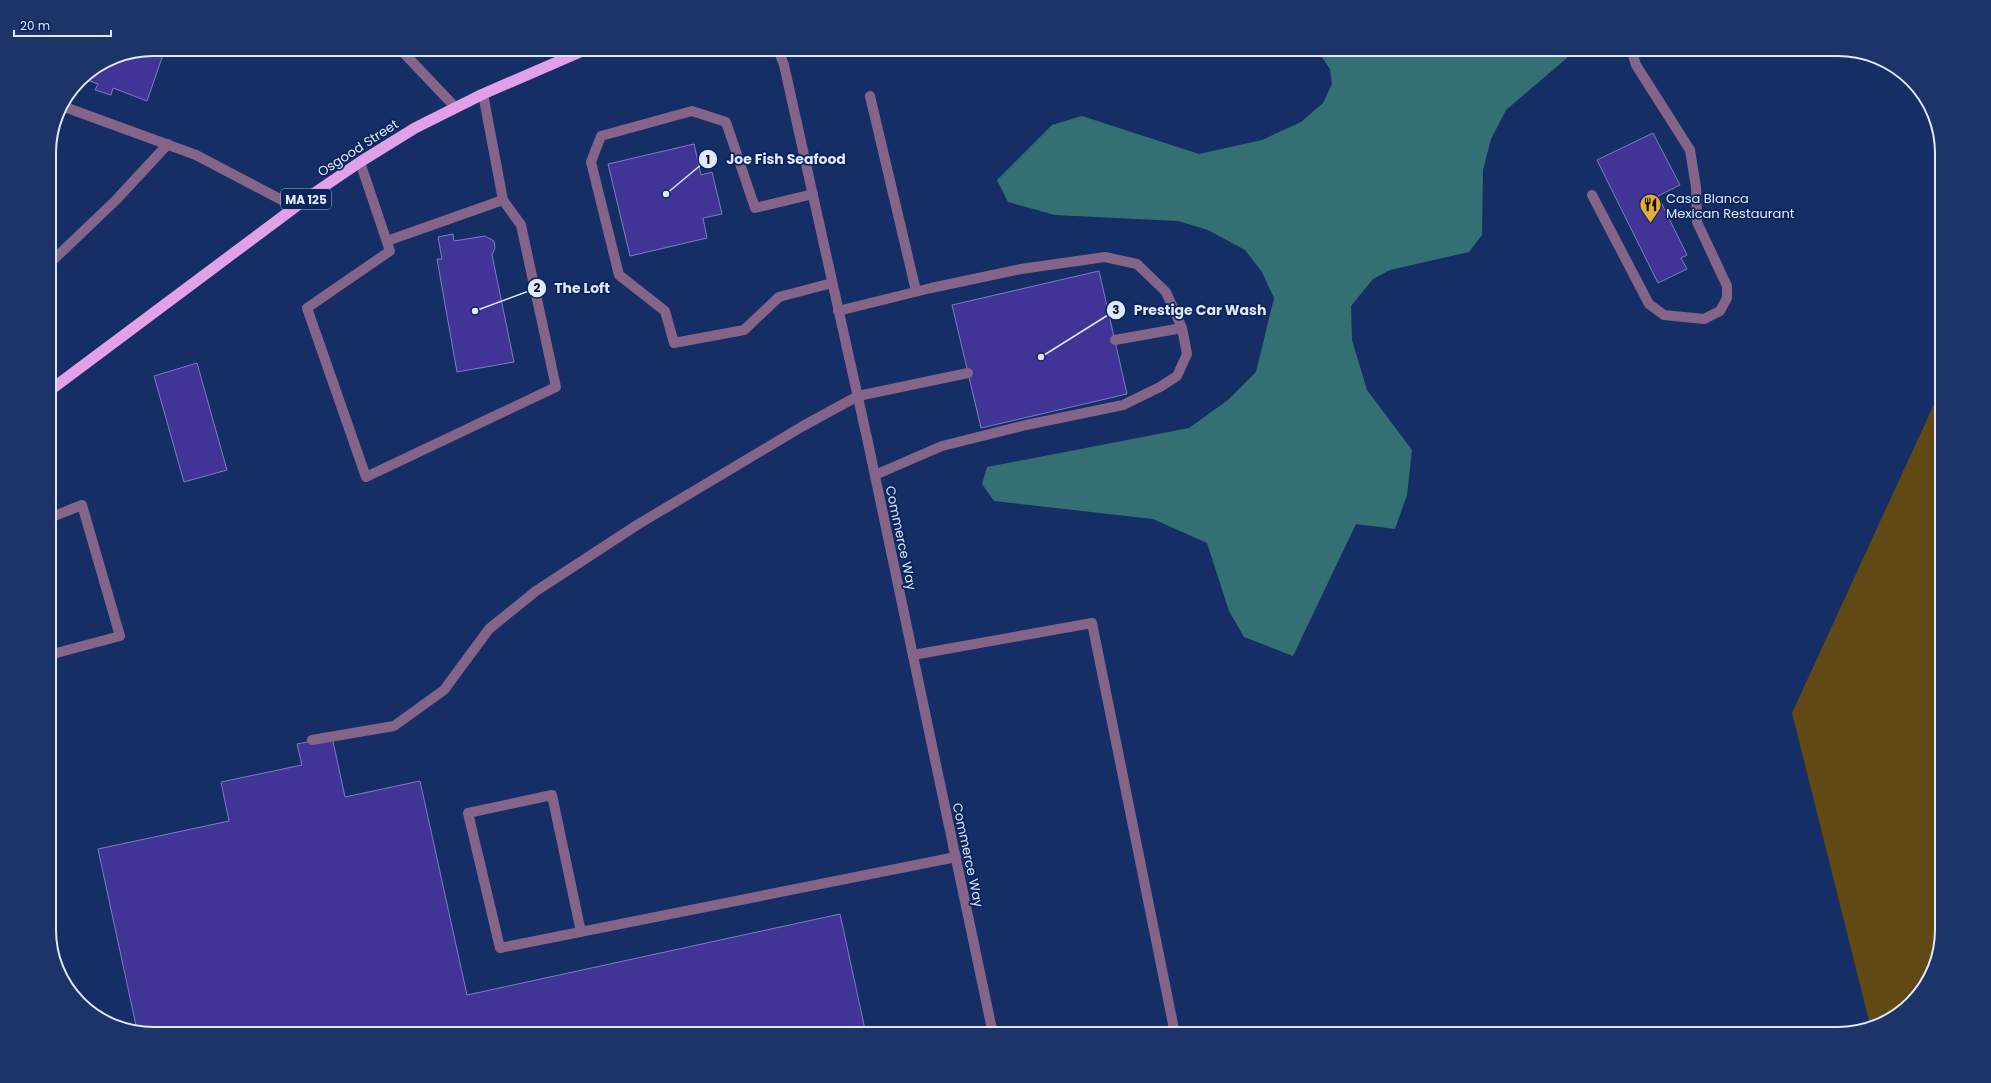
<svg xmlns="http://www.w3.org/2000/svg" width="1991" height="1083" font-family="Poppins,sans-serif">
  <rect width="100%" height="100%" fill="#152f66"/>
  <polygon fill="#614915" points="1942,387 1942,930 1931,976 1890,1020 1870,1025 1792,713"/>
  <polygon fill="#346f74" points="1315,49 1569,49 1567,58 1506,110 1491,139 1483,170 1482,235 1469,252 1390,270 1373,279 1351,306 1352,340 1367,390 1412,450 1407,495 1395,529 1356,524 1293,656 1244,637 1229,611 1207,543 1153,519 994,501 982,484 987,467 1189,428 1228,400 1256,372 1274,298 1262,272 1245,250 1208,230 1178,221 1055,215 1008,202 997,180 1052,125 1082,116 1199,154 1262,140 1301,122 1323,103 1332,84 1330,69 1317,50"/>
  <g fill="#413497" stroke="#7c7cc0">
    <polygon points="153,49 165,49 147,101 113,88 111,95 95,90 98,84 82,78 113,57"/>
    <polygon points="1653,133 1680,185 1658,196 1687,255 1681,258 1687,269 1658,283 1597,160"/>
    <polygon points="694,144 701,175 712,172 722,214 703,218 707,238 630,256 608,164"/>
    <polygon points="453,234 454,241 485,236 494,241 495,248 492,255 514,362 457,372 437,259 442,259 438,237"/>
    <polygon points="1099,271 1127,394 981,428 952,305"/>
    <polygon points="197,363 227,470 184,482 154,376"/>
    <polygon points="332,737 345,797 420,781 467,995 840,914 866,1034 153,1034 137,1030 98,849 229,821 221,782 302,765 297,744"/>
  </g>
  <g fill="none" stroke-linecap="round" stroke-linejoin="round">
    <g stroke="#856489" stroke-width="10">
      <polyline points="400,49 456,108"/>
      <polyline points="870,96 916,291"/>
      <polyline points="360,162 390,251 307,308 366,477 556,387 521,225 503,200 483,94"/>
      <polyline points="813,194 755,208 726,122 692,111 601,136 591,162 619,275 665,311 674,343 744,330 779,297 832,283"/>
      <polyline points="1592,195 1649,304 1664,315 1704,319 1720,311 1727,298 1727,286 1697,222 1696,187 1690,150 1636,65 1631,49"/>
      <polyline points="387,241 503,200"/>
      <polyline points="838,311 931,288 1021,269 1105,257 1137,264 1166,292 1182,328 1187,354 1177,376 1160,387 1123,405 1026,425 942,446 875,475"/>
      <polyline points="1115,340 1182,328"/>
      <polyline points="49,518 82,505 120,636 49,655"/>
      <polyline points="913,655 1092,623 1175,1034"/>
      <polyline points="312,740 394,726 444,690 489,629 536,591 637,525 803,426 858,396 968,373"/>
      <polyline points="581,932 552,795 468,813 500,948 956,857"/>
    </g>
    <g stroke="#856489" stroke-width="10">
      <polyline points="778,49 784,65 867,438 993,1034"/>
      <polyline points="62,106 196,155 295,207"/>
      <polyline points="49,264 116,200 168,144"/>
    </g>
    <polyline stroke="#e29fea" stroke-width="11" points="49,391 310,196 360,162 415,128 483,94 587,49"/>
  </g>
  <defs>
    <symbol id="restaurant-pin" viewBox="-11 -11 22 30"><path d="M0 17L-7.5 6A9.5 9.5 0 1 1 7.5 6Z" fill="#e4ae35" stroke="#0b245a"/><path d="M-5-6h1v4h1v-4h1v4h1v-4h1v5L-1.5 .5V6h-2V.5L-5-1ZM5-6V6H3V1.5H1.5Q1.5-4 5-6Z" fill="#111"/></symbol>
  </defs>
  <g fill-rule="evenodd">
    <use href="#restaurant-pin" x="1638" y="192" width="25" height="34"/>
  </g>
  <g text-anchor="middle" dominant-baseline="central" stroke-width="3.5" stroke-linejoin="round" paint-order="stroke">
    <rect fill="#0b245a" stroke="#9faecd" stroke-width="1" x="281" y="189" width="50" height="20" rx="3"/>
    <g font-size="12" font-weight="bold" fill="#dee9fe">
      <text x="306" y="199">MA 125</text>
    </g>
    <g font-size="13" fill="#dee9fe" stroke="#0b245a">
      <text transform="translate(358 148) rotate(-33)">Osgood Street</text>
      <text transform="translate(901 538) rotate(78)">Commerce Way</text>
      <text transform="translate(968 855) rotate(78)">Commerce Way</text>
    </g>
    <g font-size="13" fill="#dee9fe" stroke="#0b245a" text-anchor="start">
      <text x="1666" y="198">Casa Blanca<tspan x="1666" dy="15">Mexican Restaurant</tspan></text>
    </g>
  </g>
  <path d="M0 0H1991V1083H0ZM153 56H1838A97 97 0 0 1 1935 153V930A97 97 0 0 1 1838 1027H153A97 97 0 0 1 56 930V153A97 97 0 0 1 153 56Z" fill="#1c3467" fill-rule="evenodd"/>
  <path fill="none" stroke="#dee9fe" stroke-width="2" d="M153 56H1838A97 97 0 0 1 1935 153V930A97 97 0 0 1 1838 1027H153A97 97 0 0 1 56 930V153A97 97 0 0 1 153 56Z"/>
  <path fill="none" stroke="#dee9fe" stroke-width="1.5" d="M666 194L708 159M475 311L537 288M1041 357L1116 310"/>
  <g fill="#dee9fe" stroke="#0b245a" stroke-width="1.5">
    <circle cx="666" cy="194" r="4"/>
    <circle cx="475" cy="311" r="4"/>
    <circle cx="1041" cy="357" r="4"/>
    <circle cx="708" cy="159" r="10"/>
    <circle cx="537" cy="288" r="10"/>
    <circle cx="1116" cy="310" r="10"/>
  </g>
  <g font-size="12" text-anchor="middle" font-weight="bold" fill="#111">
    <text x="708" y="164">1</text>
    <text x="537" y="292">2</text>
    <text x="1116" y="314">3</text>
  </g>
  <g font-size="14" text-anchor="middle" font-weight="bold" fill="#dee9fe" stroke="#0b245a" stroke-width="3.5" stroke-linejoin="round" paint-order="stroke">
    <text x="786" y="164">Joe Fish Seafood</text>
    <text x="582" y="293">The Loft</text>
    <text x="1200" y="315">Prestige Car Wash</text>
  </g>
  <path d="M14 30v6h97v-6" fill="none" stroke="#dee9fe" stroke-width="2"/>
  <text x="20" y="30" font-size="12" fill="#dee9fe" stroke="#0b245a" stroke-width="3" paint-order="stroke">20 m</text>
</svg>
